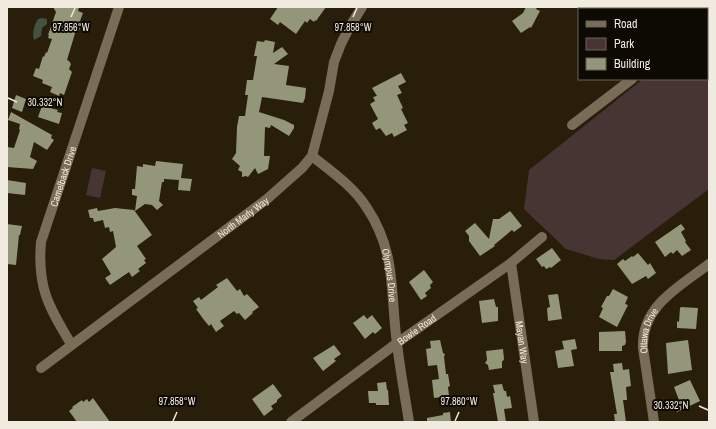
<svg xmlns="http://www.w3.org/2000/svg" width="716" height="429" font-family="'Archivo Narrow',sans-serif">
  <rect width="100%" height="100%" fill="#281e0a"/>
  <g fill="#473534">
    <polygon points="707,49 709,52 709,189 614,260 599,259 566,249 524,209 529,170 643,79 707,79"/>
    <polygon points="92,168 106,171 100,198 86,195"/>
  </g>
  <path fill="#42543f" d="M42 18 47 19V24L42 28 41 36 34 40C32 33 34 25 38 19Z"/>
  <g fill="#94967a">
    <polygon points="53,7 79,7 78,11 83,13 80,21 82,21 79,31 76,30 67,60 69,61 71,64 69,69 72,72 64,95 60,93 59,96 50,92 52,87 42,83 43,80 33,76 36,68 39,69 43,56 44,57 46,52 47,53 52,39 48,38 49,35 48,35 56,12"/>
    <polygon points="278,7 326,7 316,21 315,20 314,22 310,19 307,23 305,21 296,34 280,22 278,25 270,19"/>
    <polygon points="526,7 537,7 536,9 540,11 531,28 530,27 521,33 512,21 523,13"/>
    <polygon points="265,40 275,42 273,53 282,47 288,54 274,64 289,66 286,85 306,88 305,98 303,103 262,97 259,112 284,120 294,125 294,128 289,136 271,125 270,128 265,127 264,156 270,156 268,169 258,174 255,168 248,177 246,176 242,177 242,172 238,170 240,166 232,159 236,153 237,127 239,116 245,116 248,95 245,95 247,80 253,80 257,56 254,56 257,41 264,42"/>
    <polygon points="401,73 406,82 398,86 402,93 397,95 403,108 401,109 408,123 404,125 407,130 394,137 392,133 386,136 380,128 376,130 372,123 378,119 370,104 375,101 373,97 377,96 372,88"/>
    <polygon points="16,95 26,99 22,112 12,108"/>
    <polygon points="42,106 58,110 57,112 62,113 59,124 38,117"/>
    <polygon points="11,112 52,135 51,138 54,140 47,150 34,142 30,157 37,161 33,169 7,167 7,147 14,148 20,130 19,129 20,124 8,120"/>
    <polygon points="156,161 183,164 181,178 192,179 190,191 178,190 179,180 164,179 164,182 162,182 159,201 163,205 157,210 152,205 145,204 135,211 137,196 132,195 132,189 135,189 137,166 143,167 143,164 155,166"/>
    <polygon points="7,180 26,183 25,195 7,193"/>
    <polygon points="97,208 98,211 115,208 134,210 152,235 137,246 146,259 144,260 146,263 138,269 140,271 132,277 129,272 110,285 105,278 111,274 102,259 116,247 113,231 110,232 109,227 105,228 103,220 94,222 93,218 90,218 88,210"/>
    <polygon points="510,211 522,226 514,232 512,230 494,245 495,246 480,256 469,241 469,236 465,231 475,223 489,239 493,219 499,219"/>
    <polygon points="7,224 22,226 20,235 19,235 16,265 7,264"/>
    <polygon points="681,224 685,229 681,232 686,241 685,242 691,250 682,256 677,250 673,254 671,252 665,257 655,242"/>
    <polygon points="552,248 561,260 551,268 550,267 546,269 544,266 542,267 536,259"/>
    <polygon points="638,253 648,265 650,263 656,273 648,279 646,276 632,284 617,264 623,259 625,261 632,256 633,257"/>
    <polygon points="424,270 433,282 430,285 431,288 425,293 427,296 421,300 409,282"/>
    <polygon points="227,278 237,291 240,289 244,296 247,294 259,307 252,312 253,313 245,320 239,313 237,314 234,311 220,321 224,326 216,332 211,324 209,326 204,320 196,309 198,308 193,301 199,297 201,300 218,287 216,285"/>
    <polygon points="613,289 628,297 625,304 628,305 617,327 599,317 603,308 601,307 607,296 609,296"/>
    <polygon points="558,294 562,319 548,321 547,308 550,307 548,295"/>
    <polygon points="494,299 496,307 498,307 498,321 482,323 479,301"/>
    <polygon points="681,307 698,308 696,329 677,328 677,321 679,322 680,308"/>
    <polygon points="364,315 367,319 372,315 382,328 375,334 373,332 365,339 353,323"/>
    <polygon points="625,331 626,342 625,345 622,346 622,351 599,351 599,332"/>
    <polygon points="575,339 577,349 571,350 574,366 558,368 555,351 564,349 562,341"/>
    <polygon points="440,340 443,353 445,354 444,357 446,374 448,374 450,386 448,387 449,396 434,398 432,380 439,379 437,365 428,366 426,349 431,348 430,341"/>
    <polygon points="688,340 692,370 668,374 666,343"/>
    <polygon points="334,345 341,354 334,359 336,361 323,371 313,358"/>
    <polygon points="503,349 504,359 503,361 502,361 502,368 489,370 488,365 485,363 487,360 486,351"/>
    <polygon points="622,363 623,370 629,369 631,386 626,387 627,400 623,400 626,422 615,422 614,414 617,414 610,372 614,372 613,364"/>
    <polygon points="690,380 700,401 677,412 673,402 679,400 674,387"/>
    <polygon points="386,382 387,390 388,390 389,405 376,405 376,403 369,403 368,391 378,391 377,383"/>
    <polygon points="273,384 282,396 277,400 277,402 271,406 273,409 264,416 252,399"/>
    <polygon points="502,384 504,391 506,391 507,397 510,396 512,408 504,409 506,422 498,422 493,393 495,393 493,385"/>
    <polygon points="93,398 110,422 77,422 69,411 73,408 72,407 82,400 83,402 87,399 89,402"/>
    <polygon points="450,412 451,422 427,422 427,418 443,415 443,413"/>
  </g>
  <g fill="none" stroke-linecap="round" stroke-linejoin="round">
    <g stroke="#7a6d58" stroke-width="10">
      <polyline points="707,22 709,22"/>
      <polyline points="572,125 632,79"/>
      <path id="s1" d="M312 156C331 171 354 187 367 208 397 253 390 294 397 343 400 370 405 396 409 422"/>
      <path id="s2" d="M511 263 534 422"/>
      <path id="s3" d="M71 344C49 307 37 288 41 242L119 7"/>
      <path id="s4" d="M41 368 267 199 302 168 312 156 329 91 334 62 341 44 349 28 362 7"/>
      <path id="s5" d="M291 422 397 343 511 263 542 237"/>
      <path id="s6" d="M654 422 643 348C641 306 679 287 709 264"/>
    </g>
  </g>
  <path fill="none" stroke="#f1eade" stroke-width="1.5" d="M71 17 75 8M353 17 357 8M8 98 17 102M699 406 708 410M173 421 177 412M455 421 459 412"/>
  <g text-anchor="middle" dominant-baseline="central" stroke-width="4" stroke-linejoin="round" paint-order="stroke">
    <g font-size="10" fill="#f1eade" stroke="#0d0903">
      <text stroke="none"><textPath href="#s3" startOffset="178">Camelback Drive</textPath></text>
      <text stroke="none"><textPath href="#s4" startOffset="252">North Marly Way</textPath></text>
      <text stroke="none"><textPath href="#s1" startOffset="148">Olympus Drive</textPath></text>
      <text stroke="none"><textPath href="#s5" startOffset="156">Bowie Road</textPath></text>
      <text stroke="none"><textPath href="#s6" startOffset="93">Ottawa Drive</textPath></text>
      <text stroke="none"><textPath href="#s2" startOffset="80">Mayan Way</textPath></text>
    </g>
  </g>
  <g font-size="10" text-anchor="middle" fill="#f1eade" stroke="#0d0903" stroke-width="4" stroke-linejoin="round" paint-order="stroke">
    <text x="71" y="31">97.856°W</text>
    <text x="353" y="31">97.858°W</text>
    <text x="45" y="106">30.332°N</text>
    <text x="177" y="405">97.858°W</text>
    <text x="459" y="405">97.860°W</text>
    <text x="671" y="409">30.332°N</text>
  </g>
  <rect width="716" height="429" fill="none" stroke="#f1eade" stroke-width="16"/>
  <rect x="578" y="8" width="130" height="72" fill="#0d0903" stroke="#68635b"/>
  <rect x="586" y="21" width="20" height="6" fill="#7a6d58" stroke="#68635b"/>
  <text x="614" y="28" font-size="12" fill="#f1eade">Road</text>
  <rect x="586" y="38" width="20" height="12" fill="#473534" stroke="#68635b"/>
  <text x="614" y="48" font-size="12" fill="#f1eade">Park</text>
  <rect x="586" y="58" width="20" height="12" fill="#94967a" stroke="#68635b"/>
  <text x="614" y="68" font-size="12" fill="#f1eade">Building</text>
</svg>
